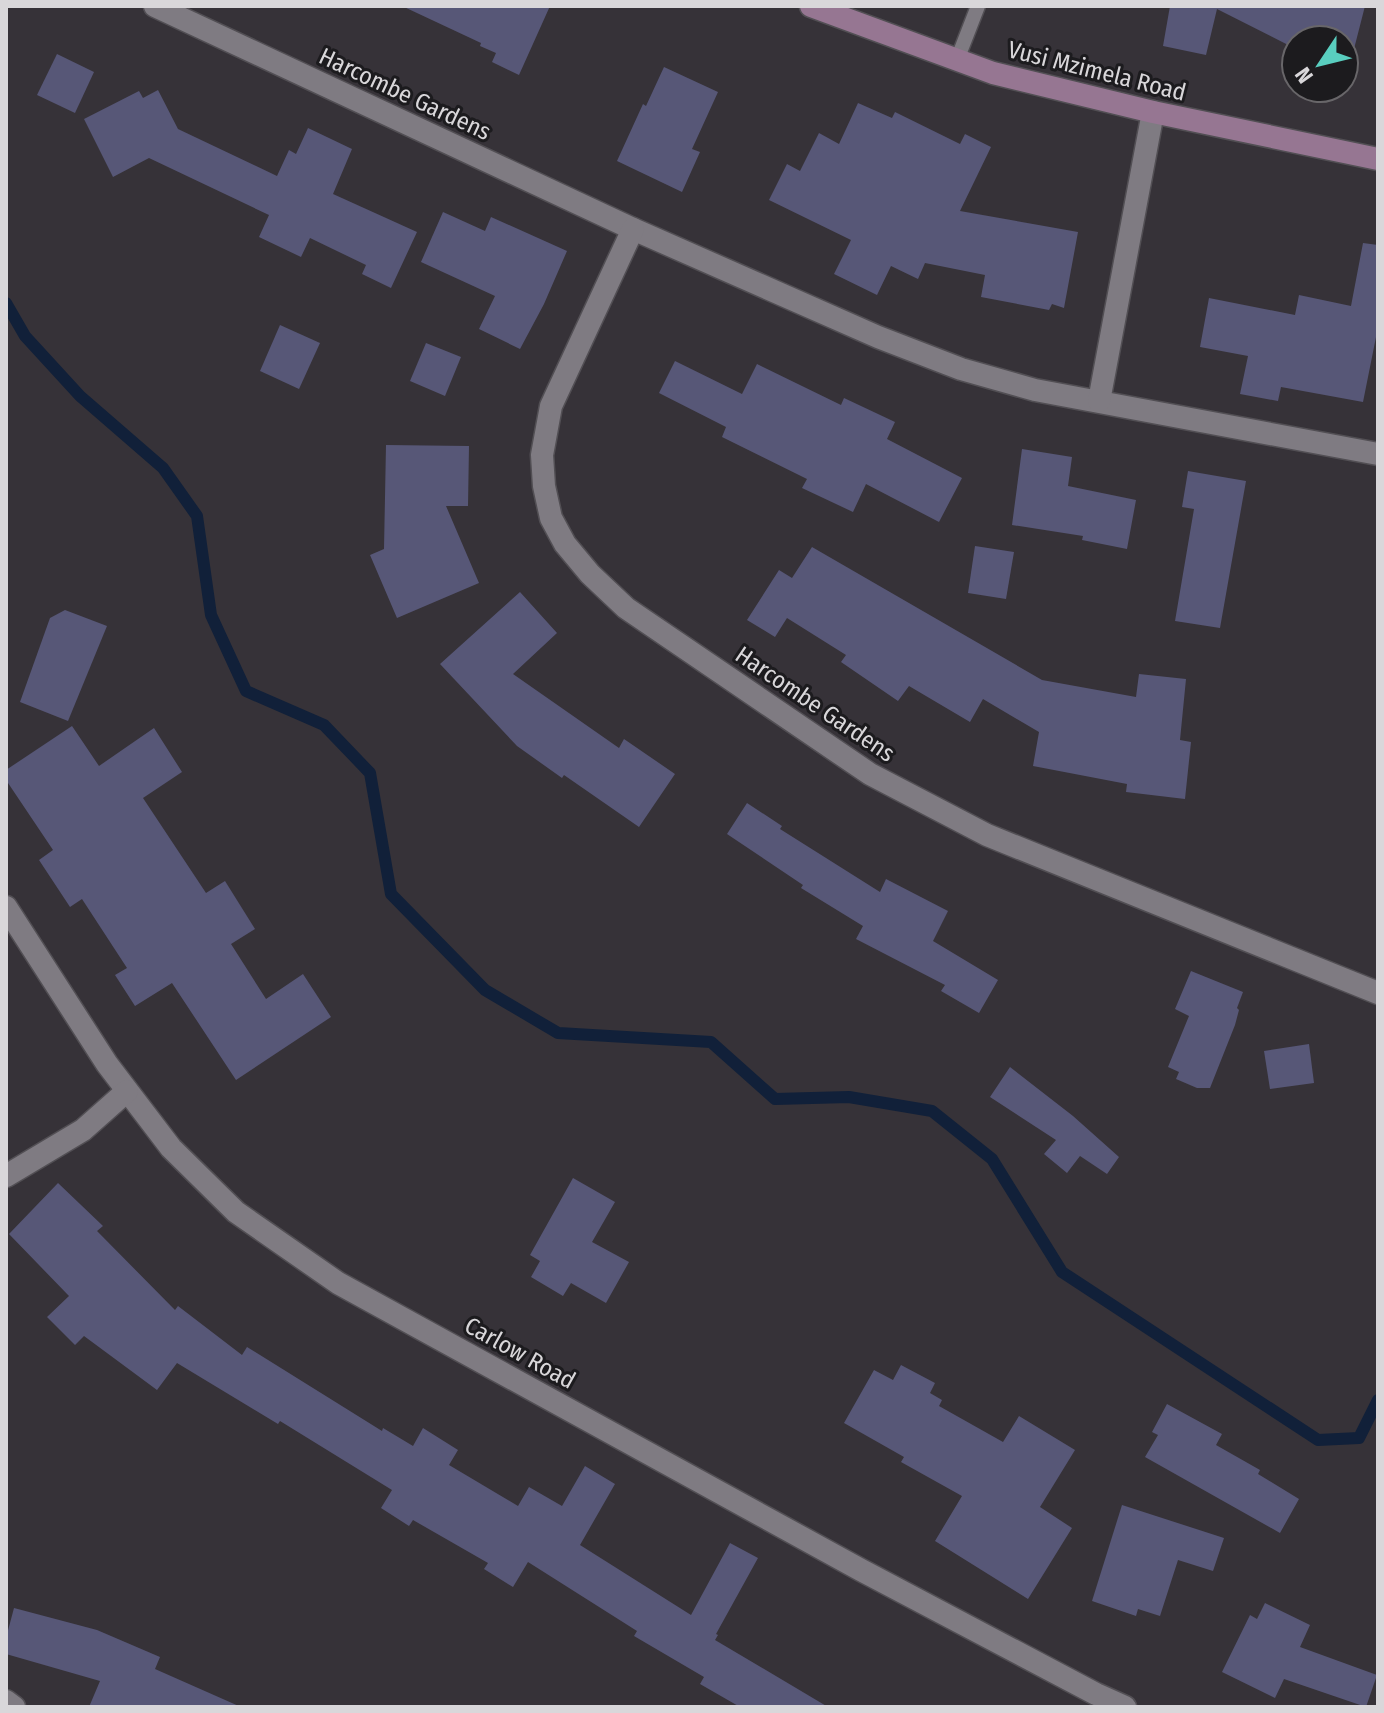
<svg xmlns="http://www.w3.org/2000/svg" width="1384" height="1713" font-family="'Fira Sans Condensed',sans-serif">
  <rect width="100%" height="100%" fill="#363238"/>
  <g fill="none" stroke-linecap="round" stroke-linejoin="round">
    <polyline stroke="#112039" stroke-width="12" points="6,303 25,336 80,396 163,468 197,516 211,615 246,691 324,725 370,773 391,894 485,990 558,1033 711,1042 775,1099 849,1097 932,1111 992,1159 1062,1272 1318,1440 1359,1438 1378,1400"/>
  </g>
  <g fill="#575777">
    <polygon points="402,6 550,6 519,75 492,62 496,53 480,46 481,43"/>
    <polygon points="1170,6 1365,6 1344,88 1344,40 1296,40 1296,75 1288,73 1294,48 1217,9 1206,55 1163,46"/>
    <polygon points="57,54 94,72 75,113 37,95"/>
    <polygon points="664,67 718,92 692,149 700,152 682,192 617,161 643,104 646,106"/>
    <polygon points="158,90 178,129 277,176 289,150 296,154 308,128 352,149 333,194 417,232 391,288 362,274 366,265 310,238 301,257 259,237 269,215 149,158 113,177 84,119 139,91 143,98"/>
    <polygon points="858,103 892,118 895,112 960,144 965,134 991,147 960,211 1078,232 1064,308 1052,304 1049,310 981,297 985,275 925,263 918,279 891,266 877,295 834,274 851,240 769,200 787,164 800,171 819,133 839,144"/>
    <polygon points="443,212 485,231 491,217 567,251 544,304 520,349 479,329 495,296 421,262"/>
    <polygon points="1363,243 1378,245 1378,327 1363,402 1281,387 1278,401 1240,394 1248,356 1200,347 1209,298 1295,315 1299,295 1351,306"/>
    <polygon points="280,325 320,343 299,389 260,371"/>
    <polygon points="426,343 461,357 445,396 410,381"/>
    <polygon points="675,361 742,394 757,364 841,405 844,398 895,422 887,439 962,478 939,522 866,484 853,512 802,488 807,479 722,437 726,427 659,393"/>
    <polygon points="386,445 469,446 468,506 446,506 479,583 397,618 370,555 384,549"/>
    <polygon points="1022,449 1072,457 1068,486 1136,500 1127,549 1082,540 1083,536 1012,525"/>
    <polygon points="1188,471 1246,481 1220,628 1175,621 1194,509 1182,507"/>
    <polygon points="975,546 1014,552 1006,599 968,593"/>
    <polygon points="812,547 1042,680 1136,697 1139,674 1186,679 1180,740 1191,742 1185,799 1126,792 1127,784 1033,766 1039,732 983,699 970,722 909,686 898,701 841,662 846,655 787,618 775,637 747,620 779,570 792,578"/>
    <polygon points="520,592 557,633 513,674 619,748 624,739 675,774 639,827 564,775 562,778 517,746 440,664"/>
    <polygon points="65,610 107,626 68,721 20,702 50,618"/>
    <polygon points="72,726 99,766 154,728 182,772 143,798 206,893 225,881 255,929 231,944 266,999 303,974 331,1017 236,1080 172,983 135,1006 115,975 127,968 82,899 70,907 39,860 53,850 6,780 6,770"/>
    <polygon points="747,803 782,826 780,829 880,892 886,879 948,911 933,941 998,980 979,1013 941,991 945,985 856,939 863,926 801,888 803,885 727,834"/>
    <polygon points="1191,971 1243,992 1237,1008 1239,1010 1235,1025 1210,1088 1197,1088 1176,1079 1179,1072 1168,1067 1189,1016 1175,1009"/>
    <polygon points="1309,1044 1314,1083 1270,1089 1264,1051"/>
    <polygon points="1010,1067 1073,1116 1119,1157 1107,1174 1080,1156 1067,1173 1044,1154 1056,1140 990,1097"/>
    <polygon points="573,1178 615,1202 592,1242 629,1262 606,1303 571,1283 563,1296 531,1277 540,1261 530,1255"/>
    <polygon points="58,1183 103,1226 97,1231 175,1310 178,1306 242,1355 247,1347 382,1431 383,1428 413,1446 423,1428 458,1450 449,1465 518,1506 529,1487 562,1506 585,1466 615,1484 580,1545 691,1615 730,1543 758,1558 716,1634 718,1635 715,1640 828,1707 740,1707 700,1684 704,1677 634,1636 637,1631 528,1562 513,1587 484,1569 488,1563 413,1520 409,1526 381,1508 392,1490 280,1421 278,1424 177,1363 157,1390 84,1336 75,1345 47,1317 69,1296 9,1234"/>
    <polygon points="901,1365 935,1383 930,1393 942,1400 939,1406 1003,1442 1019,1416 1075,1450 1040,1507 1072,1528 1028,1599 935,1541 962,1496 901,1462 904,1457 844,1423 874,1370 893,1380"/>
    <polygon points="1167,1404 1222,1434 1216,1445 1260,1470 1258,1474 1299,1499 1280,1533 1145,1457 1158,1435 1152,1432"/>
    <polygon points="1122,1505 1224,1538 1213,1571 1178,1560 1160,1616 1138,1609 1136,1616 1092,1601"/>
    <polygon points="1265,1603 1310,1625 1300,1647 1377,1675 1366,1707 1284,1679 1275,1698 1222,1672 1250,1615 1257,1619"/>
    <polygon points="14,1608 97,1630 160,1657 155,1669 241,1707 89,1707 100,1681 6,1654 6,1638"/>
  </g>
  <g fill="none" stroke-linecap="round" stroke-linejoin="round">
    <defs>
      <polyline id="service" points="957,60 978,6"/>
      <g id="minor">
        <polyline points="155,6 633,229 878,337 961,369 1035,390 1378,454"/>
        <polyline points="633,229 551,406 542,455 544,486 551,518 565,544 590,574 626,608 870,774 987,835 1378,993"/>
        <polyline points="1099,401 1153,112"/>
        <polyline points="6,907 107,1064 171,1148 236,1212 338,1283 861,1570 1096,1694 1125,1707"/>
        <polyline points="6,1176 83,1130 127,1091"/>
        <polyline points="6,1701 14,1707"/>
      </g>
      <polyline id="secondary" points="811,6 993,73 1153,112 1378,159"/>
    </defs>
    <use href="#service" stroke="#524f54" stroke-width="17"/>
    <use href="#minor" stroke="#524f54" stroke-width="25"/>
    <use href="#secondary" stroke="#524f54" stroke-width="25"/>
    <use href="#service" stroke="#7f7b82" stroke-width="14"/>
    <use href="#minor" stroke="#7f7b82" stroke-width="22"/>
    <use href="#secondary" stroke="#967692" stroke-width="22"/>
  </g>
  <g text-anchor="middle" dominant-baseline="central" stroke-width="6" stroke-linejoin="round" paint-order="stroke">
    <g font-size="24" fill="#d9d7da" stroke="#1c1b1e">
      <text transform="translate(1097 71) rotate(14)">Vusi Mzimela Road</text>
      <text transform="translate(405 94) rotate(25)">Harcombe Gardens</text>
      <text transform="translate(815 704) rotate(34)">Harcombe Gardens</text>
      <text transform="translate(520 1353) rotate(29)">Carlow Road</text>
    </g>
  </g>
  <rect width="1384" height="1713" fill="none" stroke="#d9d7da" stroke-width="16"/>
  <g transform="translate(1320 64) rotate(235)"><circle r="38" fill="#1c1b1e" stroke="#686669" stroke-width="2"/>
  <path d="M0-6L14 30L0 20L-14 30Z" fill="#59cebf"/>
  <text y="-12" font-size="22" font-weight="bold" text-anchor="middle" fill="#d9d7da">N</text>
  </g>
</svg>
